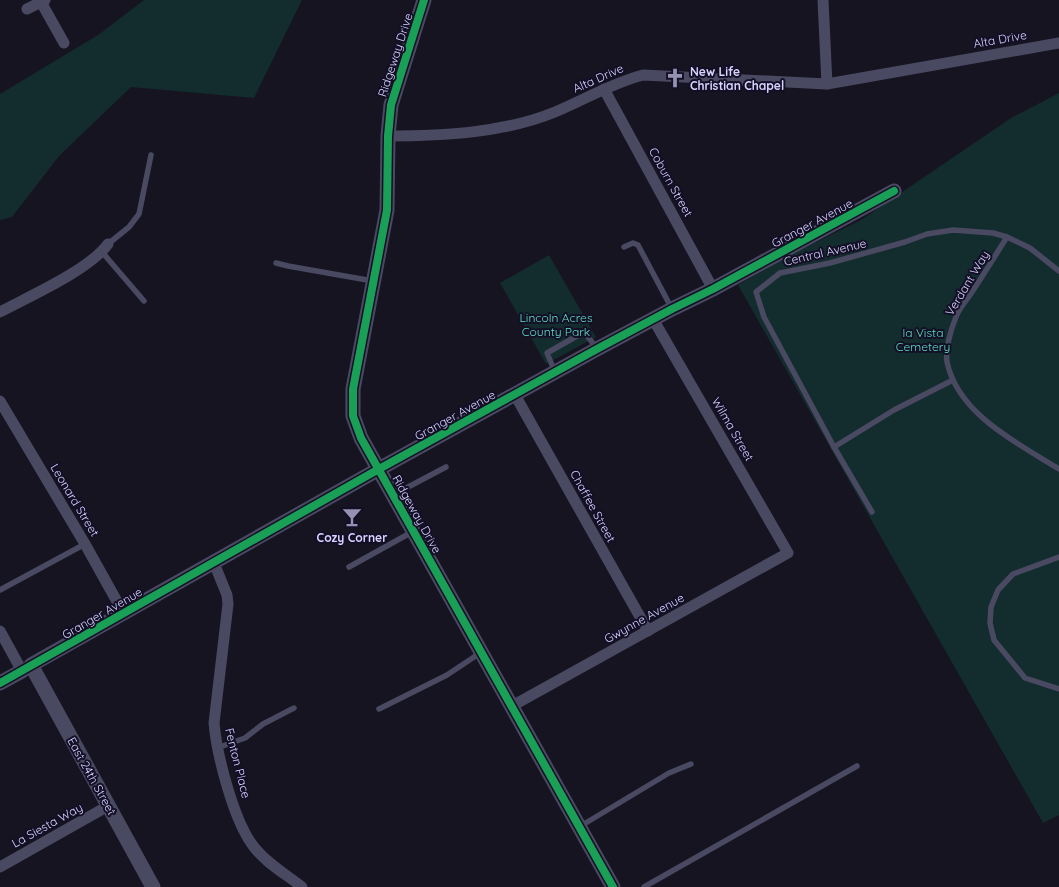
<svg xmlns="http://www.w3.org/2000/svg" width="1059" height="887" font-family="Quicksand,sans-serif">
  <rect width="100%" height="100%" fill="#161421"/>
  <g fill="#132c2d">
    <polygon points="144,0 302,0 254,98 131,87 59,156 12,217 0,220 0,94 98,35"/>
    <polygon points="1059,93 1059,815 1043,823 738,285 782,259 861,220 1011,118"/>
    <polygon points="549,255 596,337 546,364 500,283"/>
  </g>
  <g fill="none" stroke-linecap="round" stroke-linejoin="round">
    <g stroke="#4a4962" stroke-width="5.5">
      <path d="M1007 237C995 256 984 274 972 292 967 300 959 308 956 317 951 329 945 349 947 362 958 414 1017 443 1059 469"/>
      <polyline points="108,244 129,227 139,214 151,155"/>
      <polyline points="624,247 633,243 638,245 672,309"/>
      <polyline points="102,252 144,301"/>
      <polyline points="276,263 288,266 373,281"/>
      <polyline points="555,372 547,353 584,332 596,347"/>
      <polyline points="834,447 894,410 953,380"/>
      <polyline points="393,495 446,467"/>
      <polyline points="872,512 834,447 764,317 756,292 780,273 830,263 905,242 927,234 953,230 993,233 1007,237 1030,248 1059,271"/>
      <polyline points="1059,557 1013,574 998,590 991,607 990,623 994,640 1025,678 1059,689"/>
      <polyline points="349,567 412,532"/>
      <polyline points="0,590 85,544"/>
      <polyline points="379,709 447,675 480,653"/>
      <polyline points="217,748 245,738 263,724 294,708"/>
      <polyline points="579,827 669,773 691,764"/>
      <polyline points="644,887 857,766"/>
    </g>
    <g stroke="#4a4962" stroke-width="11">
      <polyline points="823,0 827,84"/>
      <polyline points="41,2 64,43"/>
      <polyline points="27,9 45,0"/>
      <polyline points="604,89 713,289"/>
      <path d="M388 136C442 136 504 133 555 112 584 100 612 83 643 75L827 84 1059 43"/>
      <path d="M0 312C30 296 89 270 108 244"/>
      <polyline points="515,395 648,631"/>
      <polyline points="0,401 85,544 124,614"/>
      <path d="M214 563 227 595 228 604 214 723C217 756 234 822 254 847 267 864 286 874 302 887"/>
      <polyline points="0,631 22,671 28,667"/>
      <polyline points="512,706 788,553 653,319"/>
      <polyline points="0,867 108,806"/>
    </g>
    <g stroke="#4a4962" stroke-width="15">
      <polyline points="424,0 391,105 388,136 387,210 353,389 353,416 361,438 613,887"/>
      <polyline points="0,683 22,671"/>
      <polyline points="153,887 31,665 379,469 597,349 672,309 713,289 894,191"/>
    </g>
    <defs>
      <g id="cycleway">
        <polyline points="424,0 391,105 388,136 387,210 353,389 353,416 361,438 613,887"/>
        <polyline points="0,683 379,469 597,349 672,309 713,289 894,191"/>
      </g>
    </defs>
    <use href="#cycleway" stroke="#130f26" stroke-width="11"/>
    <use href="#cycleway" stroke="#1a9f57" stroke-width="8"/>
  </g>
  <defs>
    <symbol id="church-bare" viewBox="-9 -9 18 18"><path d="M-1.2-6h2.4v3.5h3.3v2.4h-3.3V6h-2.4V-.1h-3.3v-2.4h3.3Z" fill="#9591b1" stroke="#130f26" stroke-width="2.5" paint-order="stroke"/></symbol>
    <symbol id="bar-bare" viewBox="-9 -9 18 18"><path d="M-6-5H6L.8 .8V4.5H3.5V6h-7V4.5H-.8V.8Z" fill="#9591b1" stroke="#130f26" stroke-width="2.5" paint-order="stroke"/></symbol>
  </defs>
  <g fill-rule="evenodd">
    <use href="#church-bare" x="661" y="64" width="28" height="28"/>
    <use href="#bar-bare" x="338" y="503" width="28" height="28"/>
  </g>
  <g text-anchor="middle" dominant-baseline="central" stroke-width="4" stroke-linejoin="round" paint-order="stroke">
    <g font-size="12" fill="#d9d4ff" stroke="#130f26">
      <text transform="translate(1000 39) rotate(-10)">Alta Drive</text>
      <text transform="translate(395 55) rotate(-72)">Ridgeway Drive</text>
      <text transform="translate(598 78) rotate(-24)">Alta Drive</text>
      <text transform="translate(671 182) rotate(61)">Coburn Street</text>
      <text transform="translate(812 223) rotate(-28)">Granger Avenue</text>
      <text transform="translate(825 252) rotate(-13)">Central Avenue</text>
      <text transform="translate(967 283) rotate(-59)">Verdant Way</text>
      <text transform="translate(455 415) rotate(-29)">Granger Avenue</text>
      <text transform="translate(733 429) rotate(60)">Wilma Street</text>
      <text transform="translate(75 500) rotate(59)">Leonard Street</text>
      <text transform="translate(593 506) rotate(61)">Chaffee Street</text>
      <text transform="translate(417 514) rotate(61)">Ridgeway Drive</text>
      <text transform="translate(102 613) rotate(-30)">Granger Avenue</text>
      <text transform="translate(644 618) rotate(-29)">Gwynne Avenue</text>
      <text transform="translate(238 763) rotate(76)">Fenton Place</text>
      <text transform="translate(92 776) rotate(61)">East 24th Street</text>
      <text transform="translate(47 825) rotate(-29)">La Siesta Way</text>
    </g>
    <g font-size="12" font-weight="bold" fill="#d9d4ff" stroke="#130f26" text-anchor="start">
      <text x="690" y="71">New Life<tspan x="690" dy="14">Christian Chapel</tspan></text>
      <text x="352" y="537" text-anchor="middle">Cozy Corner</text>
    </g>
    <g font-size="12" fill="#5fe0c0" stroke="#130f26">
      <text x="556" y="317">Lincoln Acres<tspan x="556" dy="14">County Park</tspan></text>
      <text x="923" y="332">la Vista<tspan x="923" dy="14">Cemetery</tspan></text>
    </g>
  </g>
</svg>
